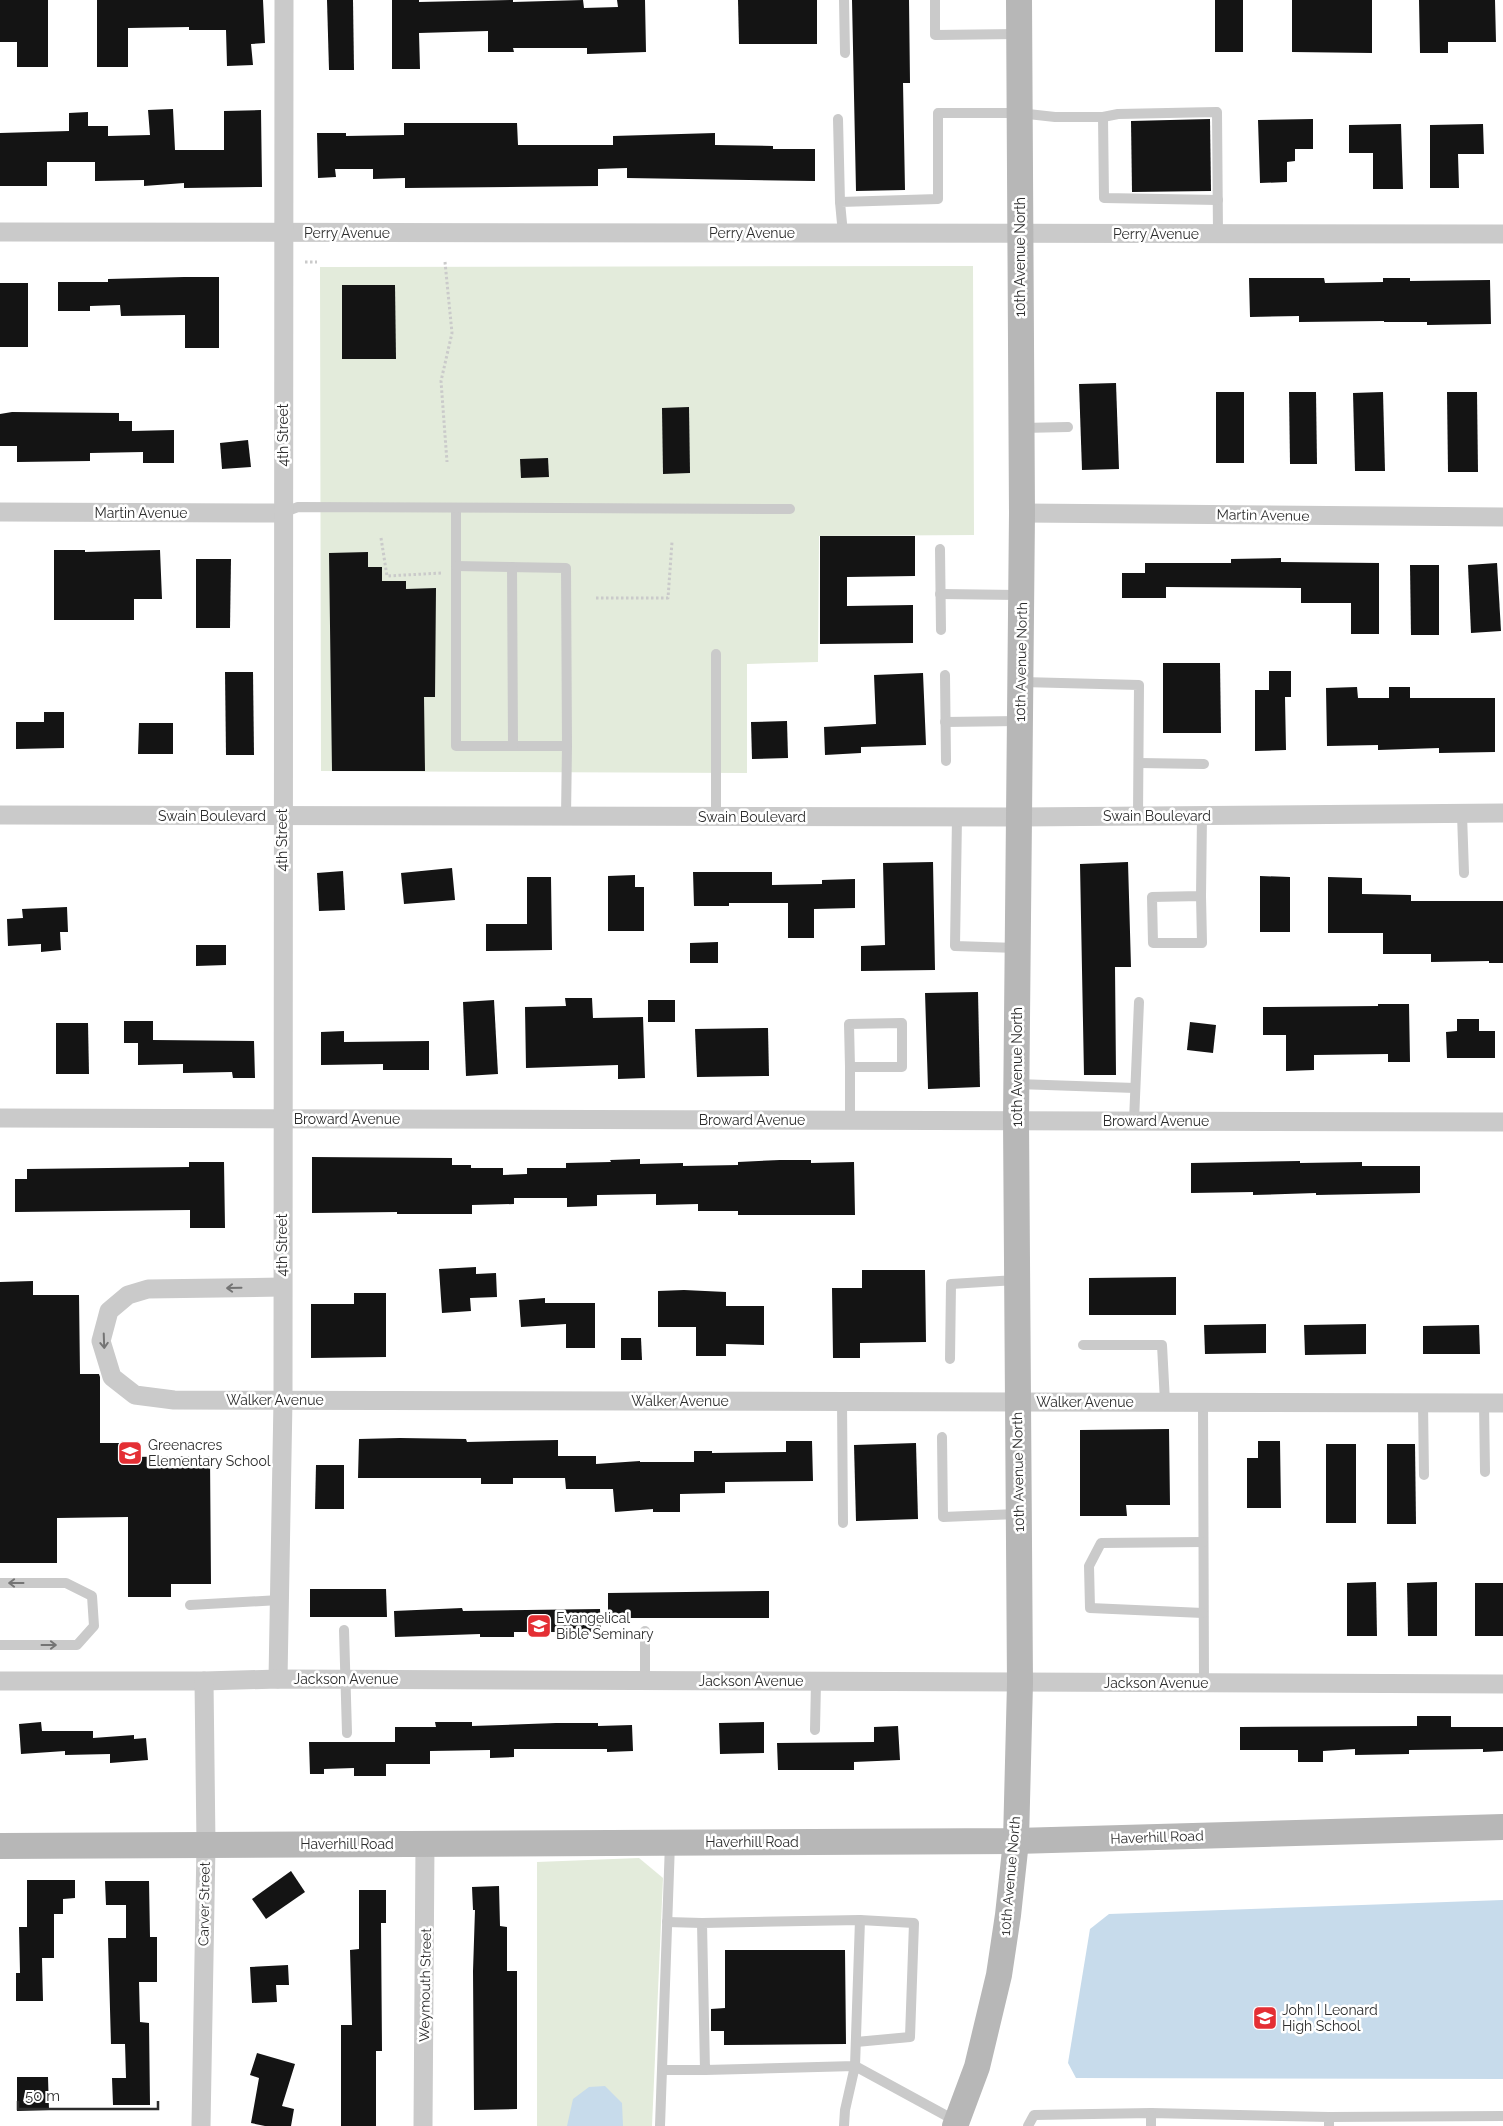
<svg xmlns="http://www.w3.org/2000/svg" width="1503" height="2126" font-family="Raleway,sans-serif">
  <rect width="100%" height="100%" fill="#fff"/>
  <g fill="#e3ebdb">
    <polygon points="973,266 974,535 819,536 818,662 747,664 747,773 321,771 320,267"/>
    <polygon points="639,1858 663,1878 652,2126 537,2126 537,1862"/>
  </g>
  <g fill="#c7dbeb">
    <polygon points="1503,1900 1503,2079 1076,2078 1068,2063 1090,1929 1109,1914"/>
    <polygon points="605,2086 622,2103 623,2126 567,2126 573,2099 589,2087"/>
  </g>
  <g fill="#141414">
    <polygon points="0,0 48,0 48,67 17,67 17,42 0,42"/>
    <polygon points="97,0 263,0 265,43 251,44 253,65 227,66 226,30 189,30 189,27 128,28 128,67 97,67"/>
    <polygon points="327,0 353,0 354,70 329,70"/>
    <polygon points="392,0 419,0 419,2 513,0 513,2 583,0 584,8 618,7 617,0 645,0 646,52 587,54 587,48 513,48 514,52 488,52 488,31 419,33 420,69 392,69"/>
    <polygon points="738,0 817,0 817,44 739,44"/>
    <polygon points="852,0 909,0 910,83 903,83 905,190 856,191"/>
    <rect x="1215" y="0" width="28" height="52"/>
    <polygon points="1292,0 1372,0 1372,53 1292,52"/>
    <polygon points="1419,0 1495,0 1496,42 1448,42 1448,53 1420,53"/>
    <polygon points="173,109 175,150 224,150 224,111 261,110 262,187 184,188 184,183 144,186 144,180 95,181 95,162 47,162 47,186 0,186 0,133 69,131 69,113 88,112 88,126 108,126 108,136 150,135 148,110"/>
    <polygon points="1210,119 1211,191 1132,192 1131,121"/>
    <polygon points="1313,119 1313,149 1295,149 1295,161 1287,162 1287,182 1260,183 1258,120"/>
    <polygon points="404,123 517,123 518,145 613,145 613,136 715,133 715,145 773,146 773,149 815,149 815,181 627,178 627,168 598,169 598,186 405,188 405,178 373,179 373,169 335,169 336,177 318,178 317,133 346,133 346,136 404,135"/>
    <polygon points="1401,124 1403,189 1373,189 1373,153 1349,153 1349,125"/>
    <polygon points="1483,124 1484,154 1458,154 1459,188 1430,188 1430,125"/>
    <polygon points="184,277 219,277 219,348 185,348 185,315 121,316 120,305 90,306 90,311 58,311 58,282 108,282 108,279"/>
    <polygon points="1249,278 1324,278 1325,283 1383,282 1383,278 1410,278 1410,281 1490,280 1491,324 1427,325 1427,322 1384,322 1384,321 1299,322 1299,316 1250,317"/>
    <rect x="0" y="283" width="28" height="64"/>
    <polygon points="342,285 395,285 396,359 342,359"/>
    <polygon points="1116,383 1119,469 1082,470 1079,384"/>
    <rect x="1216" y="392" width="28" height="71"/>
    <polygon points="1289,392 1316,392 1317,464 1290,464"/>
    <polygon points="1383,392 1385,471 1355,471 1353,393"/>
    <polygon points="1447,392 1477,392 1478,472 1448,472"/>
    <polygon points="689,407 690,473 663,474 662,408"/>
    <polygon points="12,412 119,413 119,421 132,421 132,431 174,430 174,463 143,463 143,452 90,453 90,461 17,462 17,446 0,446 0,414"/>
    <polygon points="248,440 251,467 222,469 220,443"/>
    <polygon points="548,458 549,477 521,478 520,459"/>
    <polygon points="820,536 915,536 915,576 847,577 847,606 913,605 913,643 820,644"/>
    <polygon points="54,550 85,550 85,552 160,550 162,599 134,599 134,620 54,620"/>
    <polygon points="368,552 368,567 382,567 382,581 406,581 406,589 436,588 435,697 424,697 425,771 332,771 329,553"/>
    <polygon points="1281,558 1281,562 1379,563 1379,634 1351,634 1351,603 1301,603 1301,588 1166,587 1166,598 1122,598 1122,573 1145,573 1145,563 1231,563 1231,559"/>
    <polygon points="196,559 231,559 230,628 196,628"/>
    <polygon points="1497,563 1501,631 1471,633 1468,565"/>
    <polygon points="1410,565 1439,565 1439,635 1411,635"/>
    <polygon points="1163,663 1220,663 1221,733 1163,733"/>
    <polygon points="1269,671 1291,671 1291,697 1285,697 1286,750 1255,751 1255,690 1269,690"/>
    <polygon points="225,672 253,672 254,755 226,755"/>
    <polygon points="923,673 926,745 861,747 861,753 825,755 824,727 876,724 874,675"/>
    <polygon points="1357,687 1358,698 1389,698 1389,687 1410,687 1410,698 1495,698 1495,752 1439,753 1439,748 1378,750 1378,745 1327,746 1326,688"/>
    <polygon points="44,712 64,712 64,748 16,749 16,722 44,722"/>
    <polygon points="787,721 788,758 752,759 751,722"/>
    <polygon points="139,723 173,723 173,754 138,754"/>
    <polygon points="933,862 935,970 861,971 861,946 885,945 883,863"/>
    <polygon points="1128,862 1131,967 1115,967 1116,1075 1084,1075 1080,864"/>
    <polygon points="452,868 455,900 404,904 401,873"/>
    <polygon points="343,871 345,910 319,911 317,873"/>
    <polygon points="693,872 772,872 772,885 822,884 822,880 855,879 855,908 814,909 814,938 788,938 788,903 729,903 729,906 694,906"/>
    <polygon points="635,875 635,887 644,887 644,931 608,931 608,876"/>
    <polygon points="1260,876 1290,877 1290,932 1260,932"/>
    <polygon points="527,877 551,877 552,950 486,951 486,924 527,924"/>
    <polygon points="1328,877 1362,878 1362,894 1411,895 1411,901 1503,901 1503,963 1489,963 1489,961 1431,962 1431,954 1383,954 1383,933 1328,933"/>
    <polygon points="67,907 68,932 60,932 61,950 41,952 41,944 8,946 7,919 23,918 22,909"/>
    <polygon points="718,942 718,963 690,963 690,943"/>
    <polygon points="196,945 226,945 226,965 196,966"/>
    <polygon points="978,992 980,1087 928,1089 925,993"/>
    <polygon points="565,998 592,998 593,1018 643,1017 645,1078 618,1079 618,1065 526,1068 525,1007 566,1006"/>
    <polygon points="494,1000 498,1074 466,1076 463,1002"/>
    <rect x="648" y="1000" width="27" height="22"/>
    <polygon points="1378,1004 1409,1004 1410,1062 1388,1062 1388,1054 1314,1055 1314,1070 1286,1071 1286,1035 1263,1035 1263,1007 1378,1006"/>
    <polygon points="1457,1019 1479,1019 1479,1031 1495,1031 1495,1058 1447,1058 1446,1032 1457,1031"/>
    <polygon points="124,1021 153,1021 153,1040 254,1041 255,1078 233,1078 232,1072 183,1073 183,1064 138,1065 138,1043 124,1043"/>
    <polygon points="1190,1022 1216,1025 1213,1053 1187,1050"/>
    <polygon points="56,1023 88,1023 89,1074 56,1074"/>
    <polygon points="768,1028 769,1076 697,1077 695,1029"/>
    <polygon points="344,1031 344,1042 429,1041 429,1070 383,1070 383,1064 321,1065 321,1032"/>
    <polygon points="312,1157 452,1158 452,1165 471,1165 471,1168 503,1168 503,1175 527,1174 527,1168 566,1168 566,1163 611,1162 610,1160 640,1159 640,1164 683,1163 683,1166 738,1165 738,1162 780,1160 811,1160 811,1163 854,1162 855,1215 738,1215 738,1211 698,1211 698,1204 656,1205 656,1194 597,1195 597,1206 567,1207 567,1198 514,1198 514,1204 472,1205 472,1214 397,1214 397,1212 312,1213"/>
    <polygon points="1300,1161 1300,1163 1362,1162 1362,1166 1420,1166 1420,1193 1316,1195 1316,1193 1253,1195 1253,1192 1191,1193 1191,1163"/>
    <polygon points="189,1162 224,1162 225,1228 190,1228 190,1210 15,1212 15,1179 27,1179 27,1169 189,1167"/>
    <polygon points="476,1267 476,1274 496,1273 497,1297 470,1298 471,1311 442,1313 439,1269"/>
    <polygon points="862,1270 925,1270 926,1342 860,1343 860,1358 833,1358 832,1288 862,1288"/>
    <polygon points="1176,1277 1176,1315 1089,1315 1089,1278"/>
    <polygon points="33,1281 33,1295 79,1295 80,1374 99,1374 100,1377 100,1443 129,1443 129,1457 210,1456 211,1584 171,1584 171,1597 128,1597 128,1517 57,1518 57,1563 0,1563 0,1282"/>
    <polygon points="684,1290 726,1292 726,1306 764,1306 764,1345 726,1344 726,1356 696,1356 696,1327 658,1327 658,1291"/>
    <polygon points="354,1293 386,1293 386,1357 311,1358 311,1304 354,1304"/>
    <polygon points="545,1298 545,1303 595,1303 595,1348 566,1348 566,1324 521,1327 519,1300"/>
    <polygon points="1266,1324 1266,1353 1205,1354 1204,1325"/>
    <polygon points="1366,1324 1366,1354 1305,1355 1304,1325"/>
    <polygon points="1479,1325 1480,1354 1423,1354 1423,1326"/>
    <polygon points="621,1338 641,1338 642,1360 621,1360"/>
    <polygon points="1169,1429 1170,1505 1126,1505 1127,1516 1080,1516 1080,1430"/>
    <polygon points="400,1438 466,1439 467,1442 558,1440 558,1456 596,1456 596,1464 640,1461 640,1462 694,1462 694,1451 712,1451 712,1453 786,1452 786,1441 812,1441 813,1481 725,1482 725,1493 680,1494 680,1512 653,1512 653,1509 615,1512 613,1489 566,1489 565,1478 513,1478 513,1484 481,1484 481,1478 358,1478 359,1439"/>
    <polygon points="1258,1441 1280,1441 1281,1508 1247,1508 1247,1458 1258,1458"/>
    <polygon points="916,1443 918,1519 856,1521 854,1445"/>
    <rect x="1326" y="1444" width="30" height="79"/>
    <polygon points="1387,1444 1415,1444 1416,1524 1387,1524"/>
    <polygon points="316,1465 344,1465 344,1509 315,1509"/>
    <polygon points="1376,1582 1377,1636 1347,1636 1347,1583"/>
    <polygon points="1437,1582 1437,1636 1408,1636 1407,1583"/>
    <rect x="1475" y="1583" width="28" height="53"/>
    <polygon points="310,1589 386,1589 387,1617 310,1617"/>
    <polygon points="769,1591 769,1618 608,1618 608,1593"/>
    <polygon points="462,1608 463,1611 600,1609 601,1632 514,1632 514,1637 480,1637 480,1634 395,1637 394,1611"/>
    <polygon points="1417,1716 1451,1716 1451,1727 1503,1727 1503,1751 1483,1752 1483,1749 1409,1750 1409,1754 1355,1755 1355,1749 1323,1751 1323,1762 1298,1762 1298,1750 1240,1750 1240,1727 1417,1726"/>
    <polygon points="41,1722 42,1731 93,1731 93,1738 134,1735 134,1739 146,1738 148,1760 110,1763 110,1754 65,1755 65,1751 21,1754 19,1724"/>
    <polygon points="435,1722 472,1722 472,1726 556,1723 598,1723 598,1726 632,1725 633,1751 607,1752 607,1749 514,1749 514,1757 490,1758 490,1750 430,1751 430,1764 386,1764 386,1776 354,1776 354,1768 324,1769 324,1774 310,1774 309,1742 395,1742 395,1727 436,1727"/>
    <polygon points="764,1722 764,1753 720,1754 719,1723"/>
    <polygon points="898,1726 900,1760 854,1762 854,1770 778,1770 777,1743 874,1742 874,1727"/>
    <polygon points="291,1871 305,1892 266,1919 252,1899"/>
    <polygon points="27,1880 75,1880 75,1898 63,1899 63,1914 54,1914 54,1958 42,1958 43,2001 16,2001 16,1973 20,1973 19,1927 27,1927"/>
    <polygon points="105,1881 149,1881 150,1937 157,1937 157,1982 139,1982 140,2022 149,2023 150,2105 113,2105 112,2078 126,2078 125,2044 111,2044 108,1938 126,1938 126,1905 106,1905"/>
    <polygon points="499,1886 500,1926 507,1927 507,1971 517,1971 517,2109 474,2110 473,1971 475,1910 473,1910 472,1887"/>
    <polygon points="359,1890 386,1890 386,1923 381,1923 382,2051 376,2051 376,2126 341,2126 341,2025 352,2025 350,1950 359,1949"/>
    <polygon points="725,1950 845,1950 846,2044 724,2045 724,2031 711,2031 711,2009 725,2008"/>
    <polygon points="288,1965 289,1985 276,1985 277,2002 252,2003 250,1967"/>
    <polygon points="257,2053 295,2064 282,2106 294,2109 291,2126 265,2126 251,2123 259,2078 250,2075"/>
    <polygon points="17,2077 48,2077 49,2110 17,2111"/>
  </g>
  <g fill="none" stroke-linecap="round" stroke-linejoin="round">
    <g stroke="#cacaca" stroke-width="3" stroke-dasharray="2.5 2.5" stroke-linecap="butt">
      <polyline points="305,262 317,262"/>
      <polyline points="445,262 452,333 441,381 447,462"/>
      <polyline points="381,538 387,576 442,573"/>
      <polyline points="596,598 668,598 672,542"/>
    </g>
    <g stroke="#cacaca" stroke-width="10">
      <polyline points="844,0 845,53"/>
      <polyline points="935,0 935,35 1019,34"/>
      <polyline points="1103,117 1118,114 1217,112 1218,234"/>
      <polyline points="838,119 840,202"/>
      <polyline points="843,234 840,202 938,199 938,113 1019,113 1055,117 1103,117 1104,198 1218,200"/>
      <polyline points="1022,428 1068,427"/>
      <polyline points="456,508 456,746 567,746 566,817"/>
      <polyline points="282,513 298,507 790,509"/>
      <polyline points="940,549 941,630"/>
      <polyline points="456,566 566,568 567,746"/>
      <polyline points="512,567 513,746"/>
      <polyline points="940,594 1020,595"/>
      <polyline points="716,654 716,817"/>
      <polyline points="945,675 946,761"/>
      <polyline points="1022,682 1139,685 1138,816"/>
      <polyline points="945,722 1019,721"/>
      <polyline points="1139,763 1204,764"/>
      <polyline points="1462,814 1464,873"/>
      <polyline points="957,817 955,946 1017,948"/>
      <polyline points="1201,896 1202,943 1153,943 1152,897 1201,896 1202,816"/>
      <polyline points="1017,1084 1135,1088"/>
      <polyline points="850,1120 850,1067 902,1067 902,1023 849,1024 850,1067"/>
      <polyline points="1134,1121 1139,1002"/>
      <polyline points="1083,1345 1162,1345 1165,1402"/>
      <polyline points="950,1359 951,1284 1016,1280"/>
      <polyline points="842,1401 843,1523"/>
      <polyline points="1203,1402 1204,1683"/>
      <polyline points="1423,1403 1424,1475"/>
      <polyline points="1484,1403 1485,1472"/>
      <polyline points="942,1437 943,1517 1017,1514"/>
      <polyline points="1203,1542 1101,1543 1089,1566 1090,1608 1203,1613"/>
      <polyline points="0,1583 66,1583 92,1596 94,1626 77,1645 0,1645"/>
      <polyline points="190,1605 279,1600"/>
      <polyline points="344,1630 347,1733"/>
      <polyline points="645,1631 645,1681"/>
      <polyline points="815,1730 816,1682"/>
      <polyline points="667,1922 702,1923"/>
      <polyline points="856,2042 910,2037 914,1923 860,1920"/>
      <polyline points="662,2070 705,2070"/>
      <polyline points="1329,2117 1503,2116"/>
      <polyline points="660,2126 670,1843"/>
      <polyline points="844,2126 845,2110 855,2066 705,2070 702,1923 860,1920 855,2066 956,2121"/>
      <polyline points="1028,2126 1034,2115 1151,2113 1329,2117 1329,2126"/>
      <polyline points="1151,2126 1151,2113"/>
    </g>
    <g stroke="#cacaca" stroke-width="19">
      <polyline points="0,232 1503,234"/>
      <polyline points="0,512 282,513"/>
      <polyline points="1022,513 1503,517"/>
      <polyline points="0,815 1019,817 1503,813"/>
      <polyline points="0,1118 1503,1122"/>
      <polyline points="282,1287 148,1289 128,1295 109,1311 101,1341 112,1377 135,1395 174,1400 1503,1403"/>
      <polyline points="278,1679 283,1400 284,0"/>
      <polyline points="0,1681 204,1681 278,1679 1503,1684"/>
      <polyline points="201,2126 206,1845 204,1681"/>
      <polyline points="423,2126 425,1844"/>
    </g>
    <g stroke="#b7b7b7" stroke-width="26">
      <polyline points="0,1846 1016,1841 1503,1827"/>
      <polyline points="955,2126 977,2067 999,1975 1008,1915 1016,1841 1020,1683 1016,1120 1022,513 1019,0"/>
    </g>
  </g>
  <defs><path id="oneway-shaft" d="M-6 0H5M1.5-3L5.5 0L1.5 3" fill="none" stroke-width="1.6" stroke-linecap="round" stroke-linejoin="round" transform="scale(1.25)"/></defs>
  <g stroke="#747474">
    <use href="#oneway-shaft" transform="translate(234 1288) rotate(179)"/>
    <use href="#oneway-shaft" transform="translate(104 1341) rotate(88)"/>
    <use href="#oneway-shaft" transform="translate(16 1583) rotate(-180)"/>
    <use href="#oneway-shaft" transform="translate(49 1645)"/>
  </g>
  <defs>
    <symbol id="school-square" viewBox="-11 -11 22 22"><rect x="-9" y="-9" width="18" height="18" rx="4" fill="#e42f34" stroke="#fff"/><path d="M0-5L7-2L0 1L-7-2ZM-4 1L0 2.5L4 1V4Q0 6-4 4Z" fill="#fff"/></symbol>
  </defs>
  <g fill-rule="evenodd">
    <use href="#school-square" x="116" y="1439" width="28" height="28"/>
    <use href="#school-square" x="525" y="1612" width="28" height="28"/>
    <use href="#school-square" x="1251" y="2004" width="28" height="28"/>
  </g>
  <g text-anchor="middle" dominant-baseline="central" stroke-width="5" stroke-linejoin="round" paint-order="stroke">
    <g font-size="14" fill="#2d2d2d" stroke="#fff">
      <text x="347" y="233">Perry Avenue</text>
      <text x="752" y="233">Perry Avenue</text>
      <text x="1156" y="234">Perry Avenue</text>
      <text transform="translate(1020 257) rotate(-90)">10th Avenue North</text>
      <text transform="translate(283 435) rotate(-90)">4th Street</text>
      <text x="141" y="513">Martin Avenue</text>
      <text transform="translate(1263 515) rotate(1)">Martin Avenue</text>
      <text transform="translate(1021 662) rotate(-89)">10th Avenue North</text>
      <text x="212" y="816">Swain Boulevard</text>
      <text x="1157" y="816">Swain Boulevard</text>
      <text x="752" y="817">Swain Boulevard</text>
      <text transform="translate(282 840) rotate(-90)">4th Street</text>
      <text transform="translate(1017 1067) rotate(-90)">10th Avenue North</text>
      <text x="347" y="1119">Broward Avenue</text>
      <text x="752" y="1120">Broward Avenue</text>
      <text x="1156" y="1121">Broward Avenue</text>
      <text transform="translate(282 1245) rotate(-90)">4th Street</text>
      <text x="275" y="1400">Walker Avenue</text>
      <text x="680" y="1401">Walker Avenue</text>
      <text x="1085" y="1402">Walker Avenue</text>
      <text transform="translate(1018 1472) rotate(-91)">10th Avenue North</text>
      <text x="346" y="1679">Jackson Avenue</text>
      <text x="751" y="1681">Jackson Avenue</text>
      <text x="1156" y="1683">Jackson Avenue</text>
      <text transform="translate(1157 1837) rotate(-2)">Haverhill Road</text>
      <text x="752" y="1842">Haverhill Road</text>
      <text x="347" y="1844">Haverhill Road</text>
      <text transform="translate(1010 1876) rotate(-85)">10th Avenue North</text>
      <text transform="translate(204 1904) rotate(-89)">Carver Street</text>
      <text transform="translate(425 1985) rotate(-89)">Weymouth Street</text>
    </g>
    <g font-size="14" fill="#2d2d2d" stroke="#fff" text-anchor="start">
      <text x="148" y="1445">Greenacres<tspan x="148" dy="16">Elementary School</tspan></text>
      <text x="556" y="1618">Evangelical<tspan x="556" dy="16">Bible Seminary</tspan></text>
      <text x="1282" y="2010">John I Leonard<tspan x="1282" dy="16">High School</tspan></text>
    </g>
  </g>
  <path d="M18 2101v8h140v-8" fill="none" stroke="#2d2d2d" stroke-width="2.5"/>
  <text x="25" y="2101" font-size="15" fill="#2d2d2d" stroke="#ffffff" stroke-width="4" paint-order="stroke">50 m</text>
</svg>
